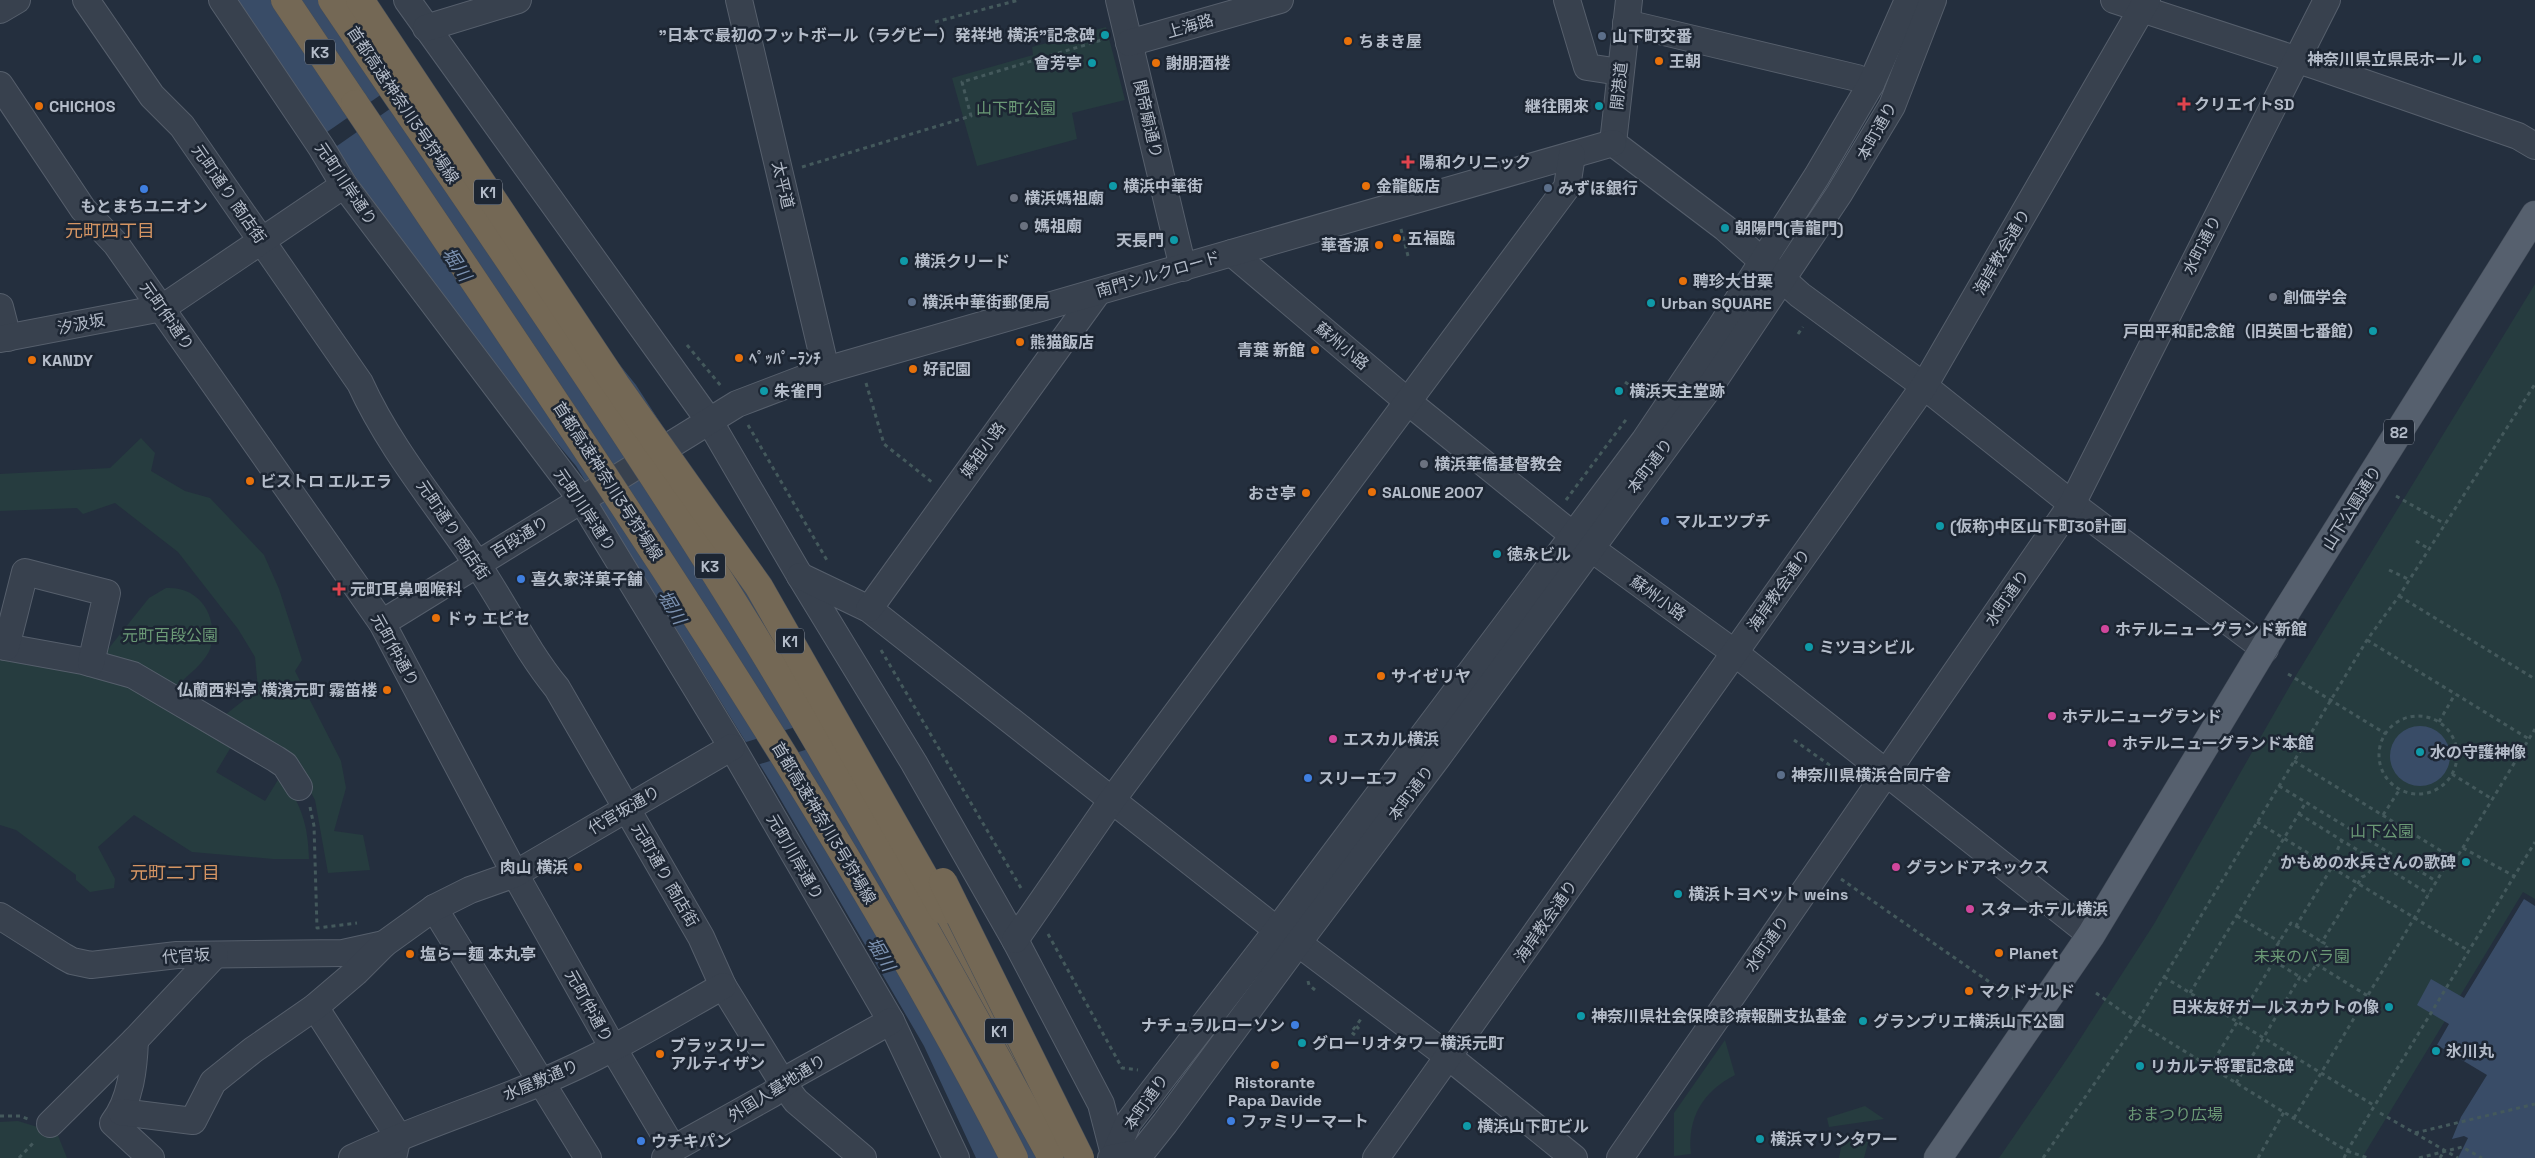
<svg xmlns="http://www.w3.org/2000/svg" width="2535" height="1158" font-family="'Space Grotesk','Noto Sans JP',sans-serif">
  <rect width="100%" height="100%" fill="#242f3e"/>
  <g fill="#263c3f">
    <polygon points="1106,27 1125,100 1072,113 1077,139 977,166 952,78 1033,55 1032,47"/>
    <polygon points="2535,284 2535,899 2523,892 2362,1158 1999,1158 2071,1053 2154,924 2295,677"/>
    <polygon points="141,438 155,453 151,471 185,491 210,498 264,555 279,589 302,660 295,671 341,761 346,788 334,831 363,835 370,870 328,873 315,800 290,754 225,715 258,689 255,657 238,629 178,552 115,503 83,514 77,508 0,511 0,474 110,468"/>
    <path d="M166 588C199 586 218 615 211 646 207 662 185 677 175 688L101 658 149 598Z"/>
    <path d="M0 653 105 672 234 742 216 772 265 801 281 775C301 805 308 823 309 859H273L192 852 134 815 98 847 115 879 114 888 90 892 76 880V875L16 830 0 825Z"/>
    <path d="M1725 1040 1735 1075C1703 1091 1687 1118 1691 1154L1674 1156V1113Z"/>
    <polygon points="1865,1106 1884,1119 1829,1127 1827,1118"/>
    <polygon points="18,1121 57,1133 67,1158 0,1158 0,1122"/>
    <polygon points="1869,1139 1864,1158 1839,1158 1842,1142"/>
  </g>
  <g fill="#394c67">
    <polygon points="233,0 348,0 465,172 636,385 694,475 1072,1158 976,1158 924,1046 771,783 576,466 458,325"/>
    <circle cx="2420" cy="756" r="30"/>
    <polygon points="2524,899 2535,906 2535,1158 2458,1158 2468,1138 2464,1136 2452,1139 2461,1117 2487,1075 2437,1045 2449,1024 2417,1005 2431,979 2464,998"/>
  </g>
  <g fill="#242f3e">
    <polygon points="405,78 414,92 337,146 327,132"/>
    <polygon points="841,713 853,735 757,765 743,743"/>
  </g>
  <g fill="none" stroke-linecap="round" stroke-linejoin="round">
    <defs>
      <g id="minor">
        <path d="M86 0 152 96 182 126 360 383C389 447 436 503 475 561 504 603 525 649 557 688L701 937 723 986 784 1085 796 1101 863 1158"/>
        <polyline points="222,0 321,147 344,185 581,499 732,747 891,1021 956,1158"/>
        <polyline points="407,0 710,422 800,576 914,763 1015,940 1101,1104 1115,1158"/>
        <polyline points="739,0 826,370"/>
        <polyline points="1119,0 1183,268"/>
        <polyline points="1567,0 1587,67 1620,72"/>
        <polyline points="2114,0 2316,66 2518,136 2535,146"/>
        <polyline points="0,10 17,0"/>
        <polyline points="1626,23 1857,78 1871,84"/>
        <polyline points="426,28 518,0"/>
        <polyline points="1129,43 1280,0"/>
        <polyline points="0,85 83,209 116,244 382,623 515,874 613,1048 673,1149"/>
        <polyline points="1613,143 1725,228 1800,295 1924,386 2072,504 2265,649"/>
        <polyline points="1613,143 1629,0"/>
        <polyline points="1232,253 1407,401 1574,536 1735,653 2091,935"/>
        <polyline points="0,307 8,338"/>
        <polyline points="0,339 162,308 344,185"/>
        <polyline points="800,576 869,609 1277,930"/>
        <polyline points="869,609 1098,292"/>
        <polyline points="382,623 737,404 826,370 1613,143"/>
        <polyline points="0,646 83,661 133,675 276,759 285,765 299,787"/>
        <polyline points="6,647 25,572 107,593 91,663"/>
        <polyline points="434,908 588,1158"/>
        <polyline points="0,916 63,956 72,961 91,965 177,955 343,953 384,944"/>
        <polyline points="1015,940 1112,800 1567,187 1572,155"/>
        <polyline points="1298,943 1449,1057 1574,1158"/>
        <polyline points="315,1007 398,1136 394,1154"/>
        <path d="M135 1040C134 1067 131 1100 113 1123L151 1158"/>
        <polyline points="121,1112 193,1121 213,1082 253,1050 315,1007 356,972 384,944 434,908 470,890 515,874 732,747"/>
        <polyline points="50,1124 135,1040 215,955"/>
        <polyline points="1114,1156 1128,1123 1277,930 1644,441 1720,328 1817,176 1871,84 1908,0"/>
        <path d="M352 1158C413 1129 477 1109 539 1083 603 1057 663 1020 723 986"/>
        <polyline points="665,1158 673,1149 772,1094 794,1075 891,1021"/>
        <polyline points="1111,1158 1142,1152 1165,1123 1298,943 1438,757 1714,381 1839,194 1892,106 1933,0"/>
        <polyline points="1376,1158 1924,386 2147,0"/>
        <polyline points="1620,1158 2072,504 2327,0"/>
      </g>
      <polyline id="major" points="1938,1158 2091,935 2279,623 2535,215"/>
      <g id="highway">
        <polyline points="285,0 355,104"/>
        <polyline points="943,910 1018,1076"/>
      </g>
    </defs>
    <use href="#minor" stroke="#565f6c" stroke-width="28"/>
    <use href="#major" stroke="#414a57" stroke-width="29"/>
    <use href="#highway" stroke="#434c59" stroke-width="29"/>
    <g stroke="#44595c" stroke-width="3" stroke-dasharray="4 4" stroke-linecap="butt">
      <polyline points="935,22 1019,0"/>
      <polyline points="802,167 971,116 962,82 1105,39"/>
      <polyline points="1401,229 1408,256"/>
      <polyline points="1798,334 1803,327"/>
      <polyline points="687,345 721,386"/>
      <polyline points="1625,382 1644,396"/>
      <polyline points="866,383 884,444 933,483"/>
      <polyline points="748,425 828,562"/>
      <polyline points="2396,496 2445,524"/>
      <polyline points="1566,500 1628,417"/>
      <polyline points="2416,541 2429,549"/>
      <polyline points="2389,570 2410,580"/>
      <polyline points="2399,596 2535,679"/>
      <polyline points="2367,640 2529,739"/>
      <polyline points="881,650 1021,888"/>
      <polyline points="2288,674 2386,734"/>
      <circle cx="2418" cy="755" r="39"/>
      <polyline points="2439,722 2455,694"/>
      <polyline points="1794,740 1852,781"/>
      <polyline points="2294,761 2451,857"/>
      <polyline points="2452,774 2492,799"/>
      <polyline points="2279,786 2436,881"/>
      <polyline points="310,807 314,826 317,928 357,923"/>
      <polyline points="2299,814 2429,894"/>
      <polyline points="2383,815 2400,789"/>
      <polyline points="2257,822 2469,951"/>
      <polyline points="2463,848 2514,876"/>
      <polyline points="1841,879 2014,999"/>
      <polyline points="2237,916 2280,942"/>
      <polyline points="2296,926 2322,942"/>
      <polyline points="1048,934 1122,1068 1138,1070"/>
      <polyline points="2274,961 2300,977"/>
      <polyline points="2316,964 2368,996"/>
      <polyline points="2164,977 2375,1106"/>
      <polyline points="1308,981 1309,985 1315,990"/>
      <polyline points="2096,993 2137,1022 2347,1151 2535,842"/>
      <polyline points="2190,993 2306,802"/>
      <polyline points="1359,1029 1356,1026 1361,1019"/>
      <polyline points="1355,1035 1351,1032 1356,1026"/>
      <path d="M2210 1067 2274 961 2269 958 2291 923 2296 926 2332 867C2336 858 2336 850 2342 841"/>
      <polyline points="2236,1083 2300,977 2306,981 2328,945 2322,942 2362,877 2367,875 2377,862"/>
      <polyline points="2380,1113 2458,1158"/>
      <polyline points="0,1116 20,1116 28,1119"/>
      <polyline points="2294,1118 2451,857 2459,854 2535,729"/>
      <polyline points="2415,1133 2535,1104"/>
      <polyline points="19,1158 35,1141"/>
      <polyline points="2043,1158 2137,1022 2367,640 2399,596 2535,384"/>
      <polyline points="2258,1158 2284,1112"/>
      <polyline points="2344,1158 2347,1151 2368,1158"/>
      <polyline points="2419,1158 2462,1147 2482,1158"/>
      <polyline points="2440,1158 2444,1151"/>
    </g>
    <use href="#minor" stroke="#38414e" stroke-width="26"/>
    <use href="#major" stroke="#56606e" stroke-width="28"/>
    <use href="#highway" stroke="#746855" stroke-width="28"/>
    <defs>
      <g id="highway-bridge">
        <path d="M332 0C476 213 625 424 759 644 861 811 955 983 1050 1154"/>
        <polyline points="360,0 616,385 759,587 943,910"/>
        <path d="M355 104C496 313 637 521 771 735 857 873 940 1013 1014 1158"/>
        <polyline points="943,882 1080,1158"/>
      </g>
    </defs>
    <use href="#highway-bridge" stroke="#434c59" stroke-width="29" stroke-linecap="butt"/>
    <use href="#highway-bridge" stroke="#746855" stroke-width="28"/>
  </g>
  <g fill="#0f9aa8" stroke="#1d2633" stroke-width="2">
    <circle cx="1105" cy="35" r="5"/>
    <circle cx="2477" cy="59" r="5"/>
    <circle cx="1092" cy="63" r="5"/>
    <circle cx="1599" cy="106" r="5"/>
    <circle cx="1113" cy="186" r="5"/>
    <circle cx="1725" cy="228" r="5"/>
    <circle cx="1174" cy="240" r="5"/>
    <circle cx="904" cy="261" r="5"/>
    <circle cx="1651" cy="303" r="5"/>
    <circle cx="2373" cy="331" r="5"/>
    <circle cx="764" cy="391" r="5"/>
    <circle cx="1619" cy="391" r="5"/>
    <circle cx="1940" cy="526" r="5"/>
    <circle cx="1497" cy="554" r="5"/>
    <circle cx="1809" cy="647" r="5"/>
    <circle cx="2420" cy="752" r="5"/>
    <circle cx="2466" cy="862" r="5"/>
    <circle cx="1678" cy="894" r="5"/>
    <circle cx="2389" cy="1007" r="5"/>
    <circle cx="1581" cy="1016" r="5"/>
    <circle cx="1863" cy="1021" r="5"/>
    <circle cx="1302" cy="1043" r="5"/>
    <circle cx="2436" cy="1051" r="5"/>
    <circle cx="2140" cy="1066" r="5"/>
    <circle cx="1467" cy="1126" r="5"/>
    <circle cx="1760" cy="1139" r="5"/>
  </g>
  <g fill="#5c6f8a" stroke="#1d2633" stroke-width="2">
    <circle cx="1602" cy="36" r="5"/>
    <circle cx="1548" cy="188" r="5"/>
    <circle cx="912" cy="302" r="5"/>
    <circle cx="1781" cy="775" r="5"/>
  </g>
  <g fill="#e8710a" stroke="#1d2633" stroke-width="2">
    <circle cx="1348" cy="41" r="5"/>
    <circle cx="1659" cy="61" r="5"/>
    <circle cx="1156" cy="63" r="5"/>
    <circle cx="39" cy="106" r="5"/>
    <circle cx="1366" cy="186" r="5"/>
    <circle cx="1397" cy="238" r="5"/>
    <circle cx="1379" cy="245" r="5"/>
    <circle cx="1683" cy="281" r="5"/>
    <circle cx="1020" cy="342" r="5"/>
    <circle cx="1315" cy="350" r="5"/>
    <circle cx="739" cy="358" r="5"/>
    <circle cx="32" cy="360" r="5"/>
    <circle cx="913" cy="369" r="5"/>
    <circle cx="250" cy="481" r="5"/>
    <circle cx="1372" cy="492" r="5"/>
    <circle cx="1306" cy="493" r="5"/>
    <circle cx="436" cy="618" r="5"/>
    <circle cx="1381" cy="676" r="5"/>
    <circle cx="387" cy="690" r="5"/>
    <circle cx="578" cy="867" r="5"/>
    <circle cx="1999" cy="953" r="5"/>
    <circle cx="410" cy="954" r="5"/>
    <circle cx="1969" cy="991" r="5"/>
    <circle cx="660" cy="1054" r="5"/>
    <circle cx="1275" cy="1065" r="5"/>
  </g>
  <g fill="#e0444e" stroke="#1d2633" stroke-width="2">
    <path d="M2181.5 96.5h5v5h5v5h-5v5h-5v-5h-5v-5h5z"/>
    <path d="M1405.5 154.5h5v5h5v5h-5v5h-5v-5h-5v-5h5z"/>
    <path d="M336.5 581.5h5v5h5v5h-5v5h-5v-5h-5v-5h5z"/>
  </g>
  <g fill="#3f7fe0" stroke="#1d2633" stroke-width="2">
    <circle cx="144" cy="189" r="5"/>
    <circle cx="1665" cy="521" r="5"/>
    <circle cx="521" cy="579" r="5"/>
    <circle cx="1308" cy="778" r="5"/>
    <circle cx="1295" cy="1025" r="5"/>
    <circle cx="1231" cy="1121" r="5"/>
    <circle cx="641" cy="1141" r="5"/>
  </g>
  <g fill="#6b7280" stroke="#1d2633" stroke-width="2">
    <circle cx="1014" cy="198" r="5"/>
    <circle cx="1024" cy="226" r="5"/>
    <circle cx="2273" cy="297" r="5"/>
    <circle cx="1424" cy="464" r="5"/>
  </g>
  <g fill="#d1479c" stroke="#1d2633" stroke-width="2">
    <circle cx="2105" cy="629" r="5"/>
    <circle cx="2052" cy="716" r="5"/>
    <circle cx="1333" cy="739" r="5"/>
    <circle cx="2112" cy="743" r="5"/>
    <circle cx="1896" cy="867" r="5"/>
    <circle cx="1970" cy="909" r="5"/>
  </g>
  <g text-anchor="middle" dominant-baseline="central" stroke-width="5" stroke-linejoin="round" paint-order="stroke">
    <g fill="#1d2633" stroke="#878f9c" stroke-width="1">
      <rect x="305" y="39.5" width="30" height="25" rx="4"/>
      <rect x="474" y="179.5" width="28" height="25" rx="4"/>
      <rect x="2384" y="419.5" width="30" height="25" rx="4"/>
      <rect x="695" y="553.5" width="30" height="25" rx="4"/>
      <rect x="776" y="628.5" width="28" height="25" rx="4"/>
      <rect x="985" y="1018.5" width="28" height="25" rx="4"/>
    </g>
    <g font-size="15" font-weight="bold" fill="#b4bcc9">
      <text x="320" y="52">K3</text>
      <text x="488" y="192">K1</text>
      <text x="2399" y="432">82</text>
      <text x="710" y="566">K3</text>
      <text x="790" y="641">K1</text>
      <text x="999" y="1031">K1</text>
    </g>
    <g font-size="16" fill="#b4bcc9" stroke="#1d2633">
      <text transform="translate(1190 26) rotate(-16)">上海路</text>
      <text transform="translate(1619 86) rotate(-84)">開港道</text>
      <text transform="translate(403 105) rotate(56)">首都高速神奈川3号狩場線</text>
      <text transform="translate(1148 119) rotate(77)">関帝廟通り</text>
      <text transform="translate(1877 131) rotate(-61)">本町通り</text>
      <text transform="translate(346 184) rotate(56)">元町川岸通り</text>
      <text transform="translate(783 185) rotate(77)">太平道</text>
      <text transform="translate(229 194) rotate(55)">元町通り 商店街</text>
      <text transform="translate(2202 245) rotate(-63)">水町通り</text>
      <text transform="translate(2002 252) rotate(-60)">海岸教会通り</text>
      <text transform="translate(1158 274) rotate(-16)">南門シルクロード</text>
      <text transform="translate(167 316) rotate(55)">元町仲通り</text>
      <text transform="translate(81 324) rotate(-11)">汐汲坂</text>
      <text transform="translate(1342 346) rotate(40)">蘇州小路</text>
      <text transform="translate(983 450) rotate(-54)">媽祖小路</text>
      <text transform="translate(1650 466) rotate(-53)">本町通り</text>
      <text transform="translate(608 481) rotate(57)">首都高速神奈川3号狩場線</text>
      <text transform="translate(2352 508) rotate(-58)">山下公園通り</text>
      <text transform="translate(585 510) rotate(56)">元町川岸通り</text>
      <text transform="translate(453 530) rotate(56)">元町通り 商店街</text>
      <text transform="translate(520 537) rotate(-32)">百段通り</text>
      <text transform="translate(1779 590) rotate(-55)">海岸教会通り</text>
      <text transform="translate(1658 598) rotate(36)">蘇州小路</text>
      <text transform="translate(2007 598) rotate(-55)">水町通り</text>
      <text transform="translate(395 650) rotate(61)">元町仲通り</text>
      <text transform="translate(1411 793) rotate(-53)">本町通り</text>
      <text transform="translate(624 810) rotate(-30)">代官坂通り</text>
      <text transform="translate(824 823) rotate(59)">首都高速神奈川3号狩場線</text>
      <text transform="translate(795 857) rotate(60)">元町川岸通り</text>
      <text transform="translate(665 875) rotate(60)">元町通り 商店街</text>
      <text transform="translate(1546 921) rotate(-55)">海岸教会通り</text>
      <text transform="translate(1767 944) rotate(-55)">水町通り</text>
      <text transform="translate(186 956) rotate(-3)">代官坂</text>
      <text transform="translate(589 1006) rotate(61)">元町仲通り</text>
      <text transform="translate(541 1080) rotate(-23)">水屋敷通り</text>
      <text transform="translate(777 1088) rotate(-32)">外国人墓地通り</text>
      <text transform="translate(1146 1102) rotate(-55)">本町通り</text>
    </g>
    <g font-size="16" font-weight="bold" fill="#b4bcc9" stroke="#1d2633" text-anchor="start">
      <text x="1095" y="35" text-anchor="end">"日本で最初のフットボール（ラグビー）発祥地 横浜"記念碑</text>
      <text x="1612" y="36">山下町交番</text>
      <text x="1358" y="41">ちまき屋</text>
      <text x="2467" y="59" text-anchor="end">神奈川県立県民ホール</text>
      <text x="1669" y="61">王朝</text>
      <text x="1082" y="63" text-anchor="end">會芳亭</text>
      <text x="1166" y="63">謝朋酒楼</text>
      <text x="2194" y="104">クリエイトSD</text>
      <text x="49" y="106">CHICHOS</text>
      <text x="1589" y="106" text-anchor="end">継往開來</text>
      <text x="1419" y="162">陽和クリニック</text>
      <text x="1123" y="186">横浜中華街</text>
      <text x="1376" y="186">金龍飯店</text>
      <text x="1558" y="188">みずほ銀行</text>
      <text x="1024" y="198">横浜媽祖廟</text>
      <text x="144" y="206" text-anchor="middle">もとまちユニオン</text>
      <text x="1034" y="226">媽祖廟</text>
      <text x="1735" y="228">朝陽門(青龍門)</text>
      <text x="1407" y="238">五福臨</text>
      <text x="1164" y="240" text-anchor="end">天長門</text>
      <text x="1369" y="245" text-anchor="end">華香源</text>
      <text x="914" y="261">横浜クリード</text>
      <text x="1693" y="281">聘珍大甘栗</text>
      <text x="2283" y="297">創価学会</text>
      <text x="922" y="302">横浜中華街郵便局</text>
      <text x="1661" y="303">Urban SQUARE</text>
      <text x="2363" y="331" text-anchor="end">戸田平和記念館（旧英国七番館）</text>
      <text x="1030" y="342">熊猫飯店</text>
      <text x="1305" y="350" text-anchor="end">青葉 新館</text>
      <text x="749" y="358">ﾍﾟｯﾊﾟｰﾗﾝﾁ</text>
      <text x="42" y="360">KANDY</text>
      <text x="923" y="369">好記園</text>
      <text x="774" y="391">朱雀門</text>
      <text x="1629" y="391">横浜天主堂跡</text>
      <text x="1434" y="464">横浜華僑基督教会</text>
      <text x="260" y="481">ビストロ エルエラ</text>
      <text x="1382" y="492">SALONE 2007</text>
      <text x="1296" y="493" text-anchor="end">おさ亭</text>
      <text x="1675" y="521">マルエツプチ</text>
      <text x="1950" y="526">(仮称)中区山下町30計画</text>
      <text x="1507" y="554">徳永ビル</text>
      <text x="531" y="579">喜久家洋菓子舗</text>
      <text x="350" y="589">元町耳鼻咽喉科</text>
      <text x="446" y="618">ドゥ エピセ</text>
      <text x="2115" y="629">ホテルニューグランド新館</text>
      <text x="1819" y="647">ミツヨシビル</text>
      <text x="1391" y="676">サイゼリヤ</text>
      <text x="377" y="690" text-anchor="end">仏蘭西料亭 横濱元町 霧笛楼</text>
      <text x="2062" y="716">ホテルニューグランド</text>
      <text x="1343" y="739">エスカル横浜</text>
      <text x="2122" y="743">ホテルニューグランド本館</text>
      <text x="2430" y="752">水の守護神像</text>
      <text x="1791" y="775">神奈川県横浜合同庁舎</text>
      <text x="1318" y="778">スリーエフ</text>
      <text x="2456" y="862" text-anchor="end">かもめの水兵さんの歌碑</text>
      <text x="568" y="867" text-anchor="end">肉山 横浜</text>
      <text x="1906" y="867">グランドアネックス</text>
      <text x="1688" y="894">横浜トヨペット weins</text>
      <text x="1980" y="909">スターホテル横浜</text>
      <text x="2009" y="953">Planet</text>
      <text x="420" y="954">塩らー麺 本丸亭</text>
      <text x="1979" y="991">マクドナルド</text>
      <text x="2379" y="1007" text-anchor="end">日米友好ガールスカウトの像</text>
      <text x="1591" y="1016">神奈川県社会保険診療報酬支払基金</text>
      <text x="1873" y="1021">グランプリエ横浜山下公園</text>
      <text x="1285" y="1025" text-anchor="end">ナチュラルローソン</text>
      <text x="1312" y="1043">グローリオタワー横浜元町</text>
      <text x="670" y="1045">ブラッスリー<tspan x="670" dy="18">アルティザン</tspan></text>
      <text x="2446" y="1051">氷川丸</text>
      <text x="2150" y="1066">リカルテ将軍記念碑</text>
      <text x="1275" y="1082" text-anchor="middle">Ristorante<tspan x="1275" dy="18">Papa Davide</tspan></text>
      <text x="1241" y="1121">ファミリーマート</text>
      <text x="1477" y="1126">横浜山下町ビル</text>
      <text x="1770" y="1139">横浜マリンタワー</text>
      <text x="651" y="1141">ウチキパン</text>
    </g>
    <g font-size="16" fill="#6b9a76" stroke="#1d2633">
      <text x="1016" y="108">山下町公園</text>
      <text x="170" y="635">元町百段公園</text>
      <text x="2382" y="831">山下公園</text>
      <text x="2302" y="956">未来のバラ園</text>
      <text x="2175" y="1114">おまつり広場</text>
    </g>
    <g font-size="18" fill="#d59563" stroke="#1d2633">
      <text x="110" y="230">元町四丁目</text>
      <text x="175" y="872">元町二丁目</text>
    </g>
    <g font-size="18" font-style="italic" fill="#7c92b1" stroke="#1d2633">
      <text transform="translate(457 264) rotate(56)">堀川</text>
      <text transform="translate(672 607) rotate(59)">堀川</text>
      <text transform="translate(881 954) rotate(59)">堀川</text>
    </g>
  </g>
</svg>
